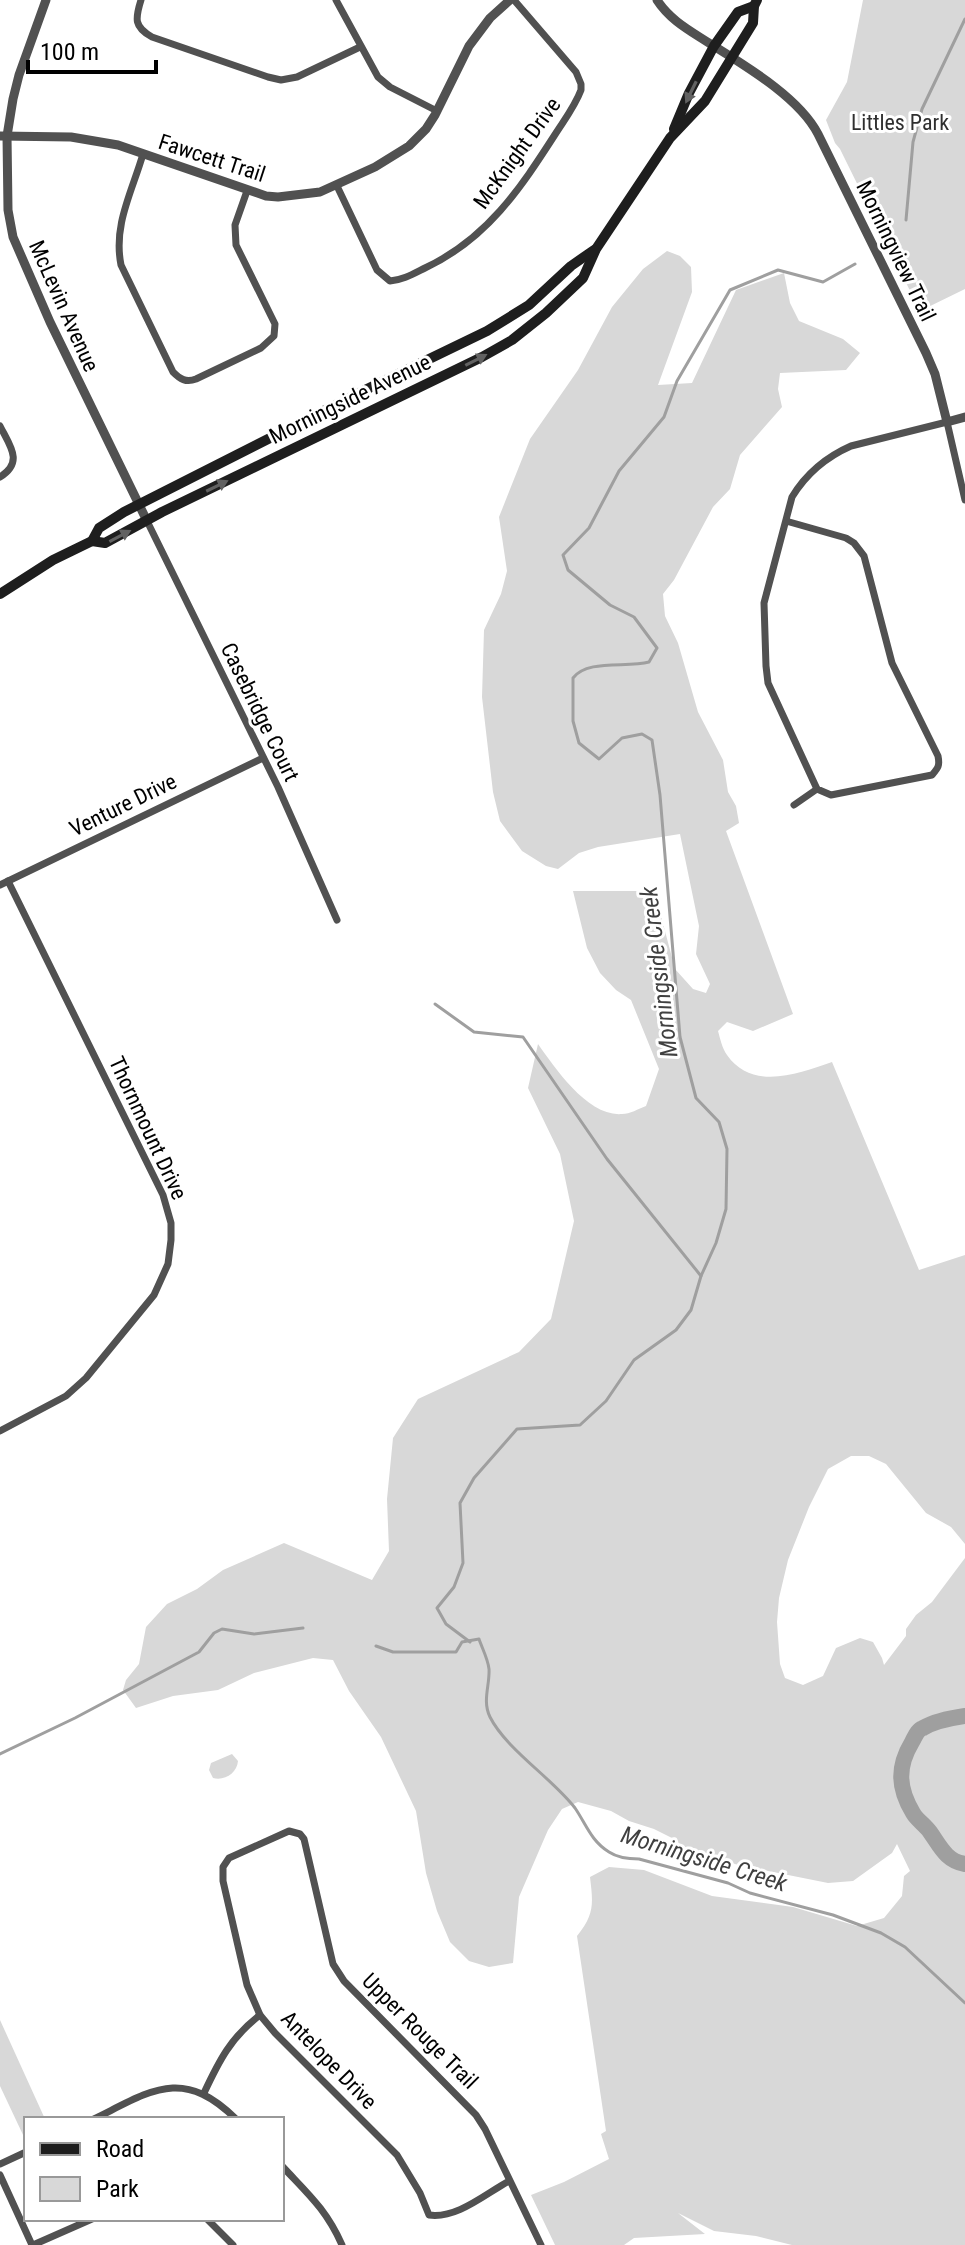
<svg xmlns="http://www.w3.org/2000/svg" width="965" height="2245" font-family="'Roboto Condensed',sans-serif">
  <rect width="100%" height="100%" fill="#fff"/>
  <g fill="#d8d8d8">
    <polygon points="863,0 965,0 965,289 920,311 840,149 835,143 826,120 847,82"/>
    <path d="M667 251 680 256 691 267 692 292 658 385 692 383 736 290 784 273 790 303 799 321 843 339 860 353 846 370 780 373 778 389 782 407 740 455 730 489 713 507 674 580 663 594 665 616 678 643 698 712 723 760 728 792 736 806 739 823 726 831 793 1014 753 1031 727 1022 718 1031C720 1038 722 1048 727 1055 752 1091 798 1074 832 1062L919 1270 965 1255V1544L951 1527 926 1513 886 1464 869 1456H851L828 1469 809 1507 788 1560 779 1598 777 1622 780 1664 785 1678 803 1685 823 1676 836 1648 860 1638 873 1642 882 1658 884 1665 906 1636V1629L916 1615 932 1602 965 1558V2245H792L756 2236 714 2231 678 2213 705 2234 634 2238 624 2245H555L531 2195 564 2182 609 2159 601 2134 606 2131 577 1936C595 1914 593 1903 590 1877L609 1867 644 1870 712 1896 793 1907 857 1926 884 1918 902 1896 904 1876 910 1871 897 1844 892 1853 853 1881 828 1883 738 1865 679 1845 678 1841 654 1829 629 1821 611 1811 578 1802 562 1809 548 1830 519 1897 513 1963 489 1967 469 1961 450 1942 437 1911 426 1873 416 1811 381 1737 349 1691 333 1660 313 1658 254 1673 218 1690 173 1696 136 1708 123 1690 126 1680 139 1664 146 1627 167 1604 197 1589 223 1570 284 1543 372 1580 389 1551 387 1499 393 1438 418 1399 519 1352 551 1319 574 1221 560 1154 528 1088 538 1044C555 1068 588 1117 622 1114 630 1114 638 1109 646 1106L659 1069 631 1000 616 990 600 973 587 948 573 891H642L656 897 675 969 693 989 706 993 710 984 696 954 699 926 680 834 598 847 579 853 558 869 546 866 522 851 500 821 493 792 482 697 484 630 501 594 507 571 499 517 530 439 578 370 612 307 643 269Z"/>
    <path d="M232 1754 238 1761C237 1773 225 1781 213 1778L209 1770 211 1763Z"/>
    <polygon points="0,2020 45,2119 26,2119 24,2137 0,2086"/>
  </g>
  <g fill="none" stroke-linecap="round" stroke-linejoin="round">
    <g stroke="#9f9f9f" stroke-width="3">
      <polyline points="906,220 913,142 922,109 965,19"/>
      <polyline points="435,1004 474,1032 523,1037 607,1159 701,1276"/>
      <path d="M470 1642 446 1624 437 1608 454 1587 463 1563 460 1503 474 1478 517 1429 580 1425 606 1401 634 1360 676 1330 691 1310 701 1276 716 1243 726 1209 727 1149 719 1122 696 1098 680 1037 660 795 652 740 642 734 622 738 599 759 579 743 573 721V678C587 659 626 668 649 662L657 648 634 617 610 605 568 570 563 555 589 528 619 471 664 417 677 381 730 290 778 270 823 282 855 264"/>
      <path d="M376 1646 393 1652H456L462 1642 479 1639C482 1648 488 1659 489 1669 490 1685 482 1701 490 1717 506 1749 553 1779 575 1808 586 1824 591 1841 609 1852 618 1858 628 1859 639 1859L728 1883 750 1893 833 1915 881 1933 905 1947 965 2003"/>
      <polyline points="0,1754 75,1718 199,1652 214,1633 222,1629 254,1634 303,1628"/>
    </g>
    <path stroke="#9f9f9f" stroke-width="16" d="M965 1716C951 1718 935 1721 923 1728 917 1730 915 1737 912 1742 897 1767 898 1788 913 1813 917 1820 925 1825 930 1832 940 1846 946 1861 965 1864"/>
    <g stroke="#515151" stroke-width="7">
      <path d="M141 0C135 19 134 27 152 37L268 77 281 80 297 77 360 47"/>
      <polyline points="336,0 378,77 390,87 437,111"/>
      <path d="M143 154C132 192 113 225 121 265L173 372C180 379 186 383 196 379L261 348 274 336 275 324 236 245 235 225 247 191"/>
      <path d="M337 186 377 270 390 281C403 280 413 274 425 268 487 239 520 189 556 133 565 119 575 106 581 90V84L576 72 514 0"/>
      <path d="M0 426C10 446 24 462 0 477"/>
      <polyline points="147,521 278,787 337,920"/>
      <path d="M786 521 846 538 854 543 864 556 892 663 938 756C940 766 938 768 932 775L831 795 817 789 768 683 766 666 764 603 792 497C806 474 826 457 851 446L947 422 965 500"/>
      <polyline points="794,805 817,789"/>
      <polyline points="0,885 263,758"/>
      <polyline points="0,1431 66,1396 86,1378 154,1295 168,1264 171,1240 171,1223 163,1195 8,881"/>
      <path d="M204 2093C219 2061 231 2037 260 2015"/>
      <path d="M94 2119C151 2091 182 2066 236 2119"/>
      <polyline points="0,2164 26,2152"/>
      <path d="M282 2166C308 2194 326 2209 342 2245"/>
      <polyline points="0,2175 32,2245"/>
      <path d="M509 2181C485 2194 457 2219 429 2215L420 2193 397 2155 275 2033 260 2015 247 1985 223 1881V1867L229 1858 289 1831 300 1834 304 1839 333 1964 344 1981 476 2115 485 2129 541 2245"/>
      <polyline points="207,2219 233,2245"/>
      <polyline points="33,2245 92,2219"/>
    </g>
    <g stroke="#515151" stroke-width="9">
      <polyline points="46,0 19,75 13,99 7,136 8,210 13,237 50,322 147,521"/>
      <path d="M657 0C670 20 689 30 709 43 744 65 799 97 818 134L926 353 935 374 947 422 965 417"/>
      <polyline points="0,136 71,137 118,145 266,196 278,197 320,192 375,167 409,146 426,129 435,115 469,46 490,18 510,0"/>
    </g>
    <g stroke="#1e1e1e" stroke-width="10">
      <polyline points="674,129 689,93 714,46 738,12 754,6"/>
      <polyline points="92,541 105,543 162,512 482,357 512,340 546,313 583,278 596,249 670,138 705,101 753,23 754,6 757,0"/>
      <polyline points="0,594 53,560 92,541 99,528 124,512 363,391 487,331 529,305 571,266 594,250"/>
    </g>
  </g>
  <defs><path id="oneway-solid" d="M-6-.8H1V-3.2L6.5 0L1 3.2V.8H-6Z" transform="scale(2)"/></defs>
  <g fill="#626262">
    <use href="#oneway-solid" transform="translate(691 92) rotate(116)"/>
    <use href="#oneway-solid" transform="translate(476 360) rotate(-27)"/>
    <use href="#oneway-solid" transform="translate(217 486) rotate(-26)"/>
    <use href="#oneway-solid" transform="translate(120 536) rotate(-28)"/>
  </g>
  <g text-anchor="middle" dominant-baseline="central" stroke-width="6" stroke-linejoin="round" paint-order="stroke">
    <g font-size="22" fill="#2f2f2f" stroke="#fff">
      <text x="900" y="122">Littles Park</text>
    </g>
    <g font-size="22" fill="#000" stroke="#fff">
      <text transform="translate(517 153) rotate(-54)">McKnight Drive</text>
      <text transform="translate(212 158) rotate(18)">Fawcett Trail</text>
      <text transform="translate(896 251) rotate(64)">Morningview Trail</text>
      <text transform="translate(64 306) rotate(66)">McLevin Avenue</text>
      <text transform="translate(350 399) rotate(-26)">Morningside Avenue</text>
      <text transform="translate(260 712) rotate(64)">Casebridge Court</text>
      <text transform="translate(123 805) rotate(-26)">Venture Drive</text>
      <text transform="translate(148 1128) rotate(65)">Thornmount Drive</text>
      <text transform="translate(420 2031) rotate(45)">Upper Rouge Trail</text>
      <text transform="translate(329 2060) rotate(46)">Antelope Drive</text>
    </g>
    <g font-size="24" font-style="italic" fill="#404040" stroke="#fff">
      <text transform="translate(659 972) rotate(-97)">Morningside Creek</text>
      <text transform="translate(704 1859) rotate(17)">Morningside Creek</text>
    </g>
  </g>
  <rect x="24" y="2117" width="260" height="104" fill="#ffffff" stroke="#999999" stroke-width="2"/>
  <rect x="40" y="2143" width="40" height="12" fill="#1e1e1e" stroke="#999999" stroke-width="2"/>
  <text x="96" y="2157" font-size="24" fill="#000000">Road</text>
  <rect x="40" y="2177" width="40" height="24" fill="#d8d8d8" stroke="#999999" stroke-width="2"/>
  <text x="96" y="2197" font-size="24" fill="#000000">Park</text>
  <path d="M28 60v12h128v-12" fill="none" stroke="#000000" stroke-width="4"/>
  <text x="40" y="60" font-size="24" fill="#000000" stroke="#ffffff" stroke-width="6" paint-order="stroke">100 m</text>
</svg>
